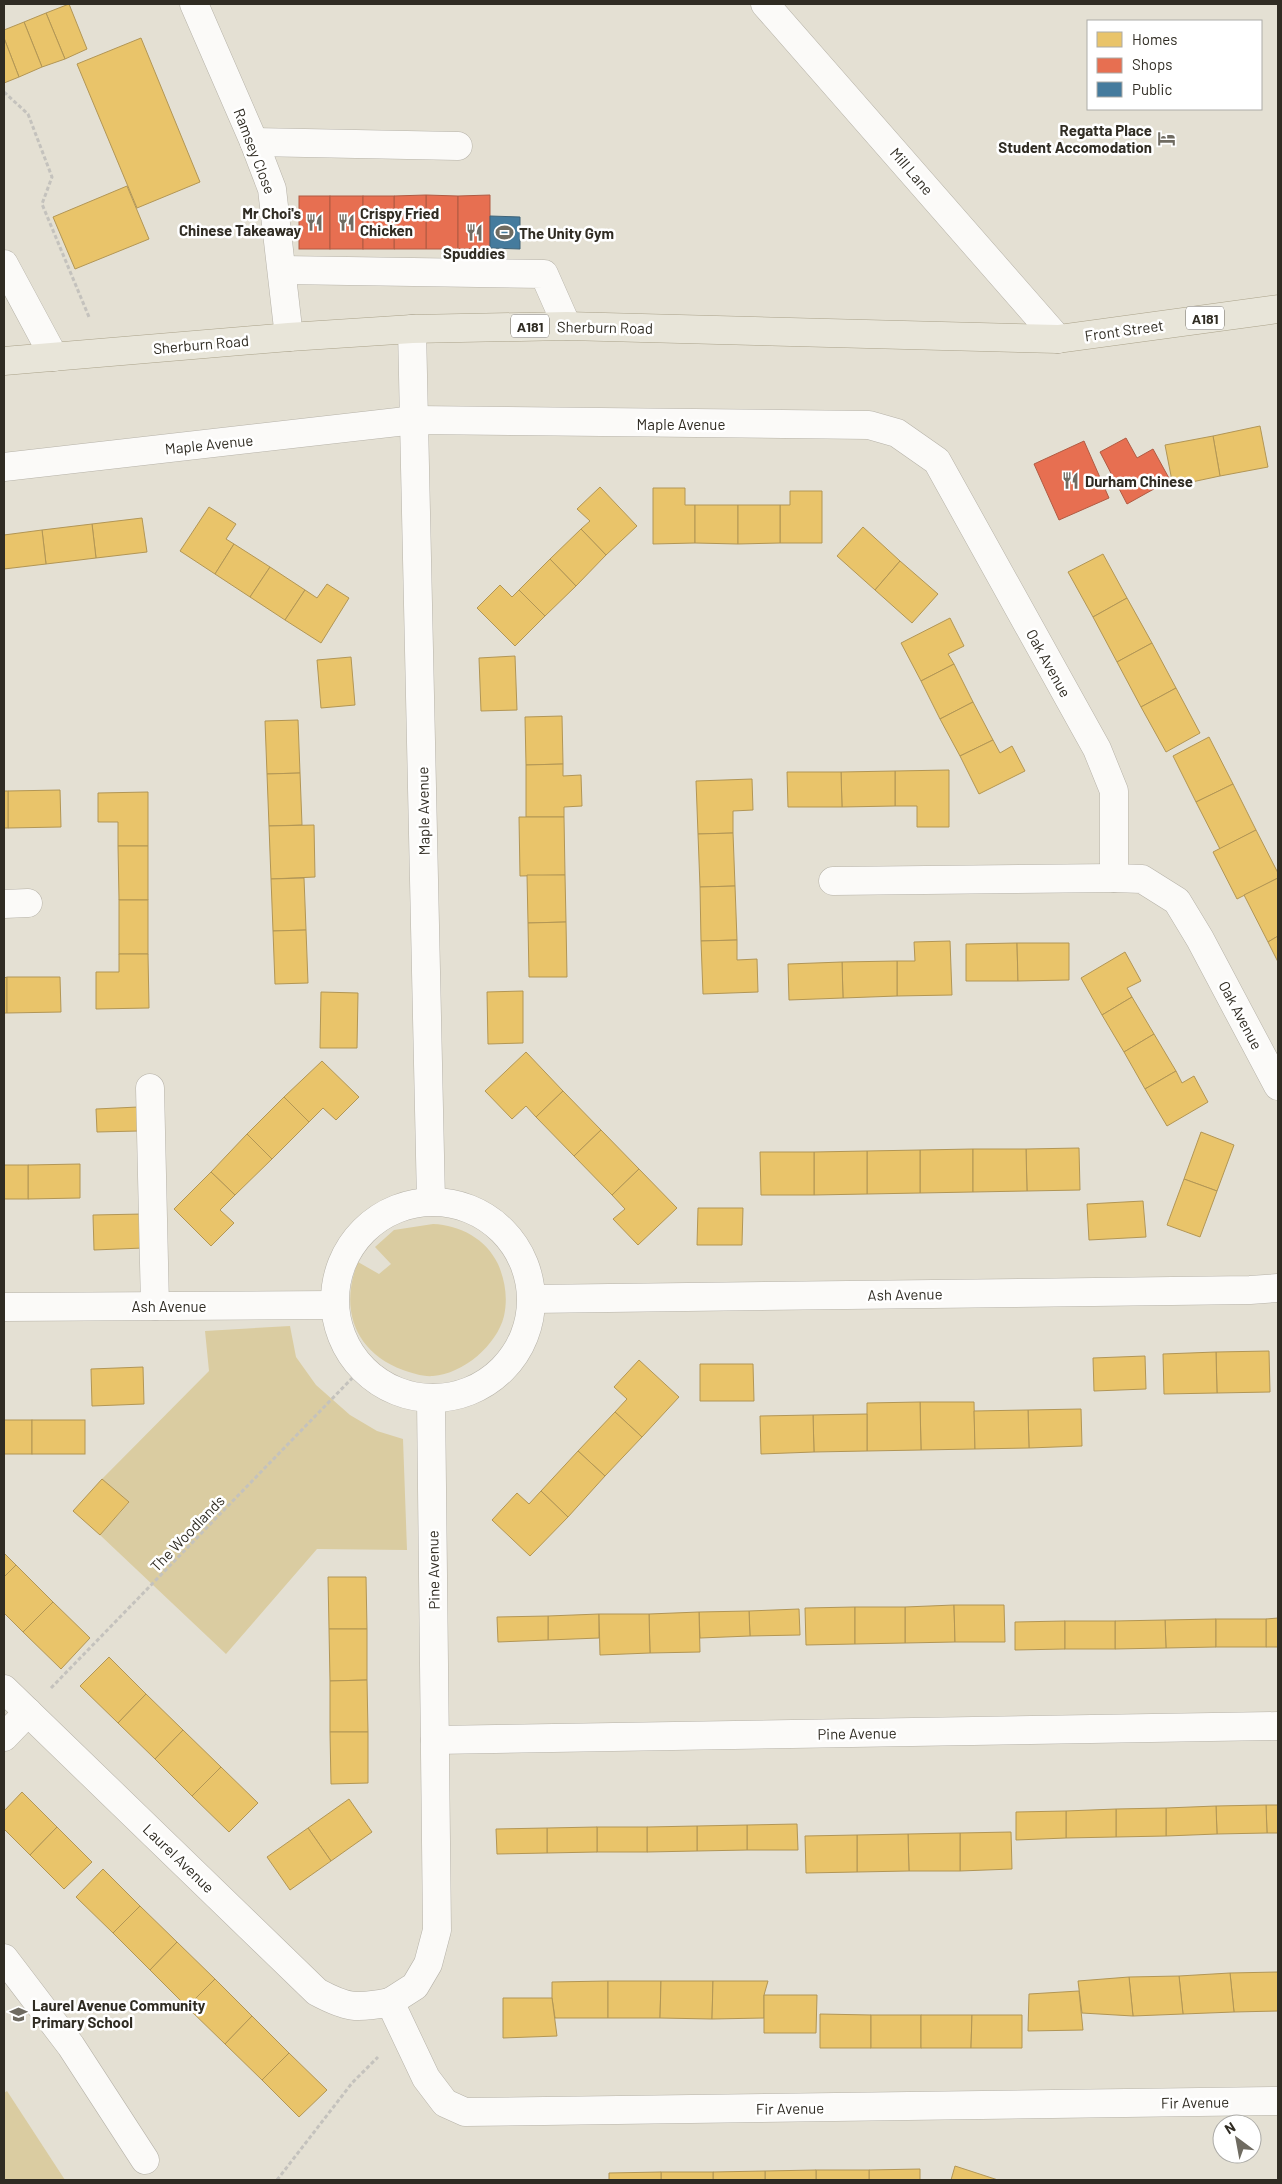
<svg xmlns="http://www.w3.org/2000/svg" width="1282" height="2184" font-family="Barlow,sans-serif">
  <rect width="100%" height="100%" fill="#e4e0d3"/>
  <g fill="#dacca1">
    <path d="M433 1224C460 1225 486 1239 498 1264 505 1280 508 1298 504 1316 497 1345 463 1374 433 1376 424 1377 411 1373 403 1370 355 1352 339 1309 358 1262L379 1274 391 1264 375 1247 394 1230Z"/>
    <polygon points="290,1326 296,1357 316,1385 350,1415 377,1431 403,1439 407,1550 317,1549 226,1654 100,1535 129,1503 102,1479 209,1371 205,1331"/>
    <polygon points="7,2091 65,2180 4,2180 4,2093"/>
  </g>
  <g fill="#e9c46a" stroke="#b29655">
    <polygon points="69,4 87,49 65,59 46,13"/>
    <polygon points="46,13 65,59 42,67 24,22"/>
    <polygon points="24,22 42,67 19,77 4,38 4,30"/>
    <polygon points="4,38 19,77 4,83"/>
    <polygon points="141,38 200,182 137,208 77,64"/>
    <polygon points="127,186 149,239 75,269 53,217"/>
    <polygon points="1260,426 1268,467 1220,476 1213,436"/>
    <polygon points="1213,436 1220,476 1173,486 1165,445"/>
    <polygon points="600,487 637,526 606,555 581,529 590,521 577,509"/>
    <polygon points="653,488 685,488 685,505 695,505 695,543 653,544"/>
    <polygon points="790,491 822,491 822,543 780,543 780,505 790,505"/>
    <polygon points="695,505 738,505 738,544 695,543"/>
    <polygon points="738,505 780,505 780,543 738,544"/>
    <polygon points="209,507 236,524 226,539 234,544 215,574 180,551"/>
    <polygon points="142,518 147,552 96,558 92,524"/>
    <polygon points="92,524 96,558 46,564 42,530"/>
    <polygon points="863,527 900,561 875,590 837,556"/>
    <polygon points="581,529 606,555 576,586 550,559"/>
    <polygon points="42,530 46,564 4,569 4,535"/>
    <polygon points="234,544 270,567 250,597 215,574"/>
    <polygon points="1103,554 1127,598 1093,617 1068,572"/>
    <polygon points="550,559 576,586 545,616 519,590"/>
    <polygon points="900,561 938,594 912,623 875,590"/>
    <polygon points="270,567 305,590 285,620 250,597"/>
    <polygon points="327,584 349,598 321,643 285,620 305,590 317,598"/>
    <polygon points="500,585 512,597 519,590 545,616 515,646 477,608"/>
    <polygon points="1127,598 1152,643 1117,662 1093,617"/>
    <polygon points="950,618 964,646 948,654 954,664 921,681 901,643"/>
    <polygon points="1152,643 1176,688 1141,707 1117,662"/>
    <polygon points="515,656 517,710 481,711 479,658"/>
    <polygon points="351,657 355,705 321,708 317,660"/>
    <polygon points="954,664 973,702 940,719 921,681"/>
    <polygon points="1176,688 1200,733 1166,752 1141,707"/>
    <polygon points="973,702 993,740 960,756 940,719"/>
    <polygon points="562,716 563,764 526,765 525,717"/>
    <polygon points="298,720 300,773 267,774 265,721"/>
    <polygon points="1209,737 1233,784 1196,802 1173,756"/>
    <polygon points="993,740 1000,753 1012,746 1025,771 979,794 960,756"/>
    <polygon points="563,764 563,776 581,775 582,806 564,807 564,817 526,817 526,765"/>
    <polygon points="949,770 949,827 917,827 917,806 895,806 895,771"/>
    <polygon points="895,771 895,806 842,807 841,772"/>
    <polygon points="787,772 841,772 842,807 788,807"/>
    <polygon points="300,773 302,825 269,826 267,774"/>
    <polygon points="752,779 753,810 733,811 733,833 698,834 696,781"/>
    <polygon points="1233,784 1256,830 1220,849 1196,802"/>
    <polygon points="60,790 61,827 8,828 8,791"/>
    <rect x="4" y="791" width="4" height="37"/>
    <polygon points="148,792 148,846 118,846 118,822 98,822 98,793"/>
    <polygon points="519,817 564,817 565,875 520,876"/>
    <polygon points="314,825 315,877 271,879 269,826"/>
    <polygon points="1256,830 1278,873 1278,878 1237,899 1213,852"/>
    <polygon points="733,833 735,886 700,887 698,834"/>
    <polygon points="118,846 148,846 148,900 119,900"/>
    <polygon points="527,875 565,875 566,922 528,923"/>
    <polygon points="304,878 306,930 273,931 271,879"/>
    <polygon points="1278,878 1278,936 1268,942 1244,895"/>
    <polygon points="735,886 737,940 701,941 700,887"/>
    <rect x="119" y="900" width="29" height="54"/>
    <polygon points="566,922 567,977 529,977 528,923"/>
    <polygon points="306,930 308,983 275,984 273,931"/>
    <polygon points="1278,936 1278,962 1268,942"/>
    <polygon points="737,940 737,960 757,959 758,992 703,994 701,941"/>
    <polygon points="950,941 952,995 897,996 897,961 915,961 914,942"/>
    <polygon points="1017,943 1018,981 966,981 966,944"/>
    <polygon points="1017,943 1069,943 1069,980 1018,981"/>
    <polygon points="1125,952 1141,981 1127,988 1132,997 1102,1015 1081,978"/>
    <polygon points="119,954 148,954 149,1008 96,1009 96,972 119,972"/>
    <polygon points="897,961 897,996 843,998 842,962"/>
    <polygon points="842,962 843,998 789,1000 788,964"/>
    <polygon points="7,977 7,1013 4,1013 4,978"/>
    <polygon points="7,977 60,977 61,1012 7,1013"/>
    <polygon points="523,991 523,1043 488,1044 487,992"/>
    <polygon points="321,992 358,993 357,1048 320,1048"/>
    <polygon points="1132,997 1154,1034 1124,1052 1102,1015"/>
    <polygon points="1154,1034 1176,1071 1145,1089 1124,1052"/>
    <polygon points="526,1052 563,1091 536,1117 526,1106 512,1119 485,1091"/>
    <polygon points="322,1061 359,1097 336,1120 323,1108 309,1122 284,1097"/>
    <polygon points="1176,1071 1182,1083 1194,1076 1208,1102 1167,1126 1145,1089"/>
    <polygon points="563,1091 601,1130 574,1156 536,1117"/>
    <polygon points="284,1097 309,1122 272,1159 247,1134"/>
    <polygon points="138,1107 138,1131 97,1132 96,1109"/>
    <polygon points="601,1130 639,1169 612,1195 574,1156"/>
    <polygon points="1201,1132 1234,1145 1217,1191 1184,1179"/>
    <polygon points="247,1134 272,1159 235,1195 211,1172"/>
    <polygon points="1079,1148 1080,1190 1027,1191 1026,1149"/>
    <polygon points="973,1149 973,1192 920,1193 920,1150"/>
    <polygon points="973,1149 1026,1149 1027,1191 973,1192"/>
    <polygon points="920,1150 920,1193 867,1194 867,1151"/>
    <polygon points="867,1151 867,1194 814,1195 814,1152"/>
    <polygon points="760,1152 814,1152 814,1195 761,1195"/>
    <polygon points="80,1164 80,1198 28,1199 28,1165"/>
    <rect x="4" y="1165" width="24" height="34"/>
    <polygon points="639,1169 677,1208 638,1245 613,1219 625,1209 612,1195"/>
    <polygon points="211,1172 235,1195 220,1210 234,1223 211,1246 174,1209"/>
    <polygon points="1184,1179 1217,1191 1200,1237 1167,1225"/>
    <polygon points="1143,1201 1146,1237 1089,1240 1087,1204"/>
    <polygon points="698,1208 743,1208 742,1245 697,1245"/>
    <polygon points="143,1214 143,1248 94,1250 93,1215"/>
    <polygon points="1269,1351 1270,1392 1217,1393 1216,1352"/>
    <polygon points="1216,1352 1217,1393 1164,1394 1163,1354"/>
    <polygon points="1145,1356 1146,1389 1094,1391 1093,1358"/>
    <polygon points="639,1360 679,1397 642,1437 615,1412 627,1399 614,1387"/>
    <polygon points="700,1364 753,1364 754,1401 700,1401"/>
    <polygon points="143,1367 144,1404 92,1406 91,1369"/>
    <polygon points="920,1402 974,1402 975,1449 921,1450"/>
    <polygon points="920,1402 921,1450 867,1451 867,1403"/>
    <polygon points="1081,1409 1082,1446 1029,1448 1028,1410"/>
    <polygon points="1028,1410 1029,1448 975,1449 974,1411"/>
    <polygon points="615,1412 642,1437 605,1476 578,1451"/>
    <polygon points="867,1414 867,1451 814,1452 813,1415"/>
    <polygon points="813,1415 814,1452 761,1454 760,1416"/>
    <rect x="4" y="1420" width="28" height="34"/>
    <rect x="32" y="1420" width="53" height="34"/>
    <polygon points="578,1451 605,1476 568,1517 541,1491"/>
    <polygon points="102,1479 129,1502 100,1535 73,1511"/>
    <polygon points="541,1491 568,1517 530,1556 492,1520 517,1493 529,1504"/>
    <polygon points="4,1553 16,1565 4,1577"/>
    <polygon points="16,1565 53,1602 23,1632 4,1613 4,1577"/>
    <polygon points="328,1577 366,1577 367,1629 329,1629"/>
    <polygon points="53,1602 90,1638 61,1669 23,1632"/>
    <polygon points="954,1605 955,1642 905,1643 905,1607"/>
    <polygon points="954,1605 1004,1605 1005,1642 955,1642"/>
    <polygon points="855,1607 855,1644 806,1645 805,1608"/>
    <polygon points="855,1607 905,1607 905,1643 855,1644"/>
    <polygon points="799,1609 800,1635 750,1636 749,1611"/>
    <polygon points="749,1611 750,1636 700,1638 699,1612"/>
    <polygon points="699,1612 700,1652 650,1653 649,1614"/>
    <polygon points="599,1614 599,1638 548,1640 548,1616"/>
    <polygon points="599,1614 649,1614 650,1653 600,1655"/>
    <polygon points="548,1616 548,1640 498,1642 497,1617"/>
    <polygon points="1278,1618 1278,1647 1266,1647 1266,1619"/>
    <polygon points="1216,1619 1216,1647 1166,1648 1165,1620"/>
    <rect x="1216" y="1619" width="50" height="28"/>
    <polygon points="1165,1620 1166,1648 1115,1649 1115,1621"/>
    <polygon points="1065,1621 1065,1649 1015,1650 1015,1622"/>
    <rect x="1065" y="1621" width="50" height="28"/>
    <polygon points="329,1629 367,1629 367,1680 330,1681"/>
    <polygon points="109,1657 146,1694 118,1723 80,1686"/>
    <polygon points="367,1680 368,1732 330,1732 330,1681"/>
    <polygon points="146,1694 183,1730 155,1759 118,1723"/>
    <polygon points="183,1730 221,1767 192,1796 155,1759"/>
    <polygon points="330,1732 368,1732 368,1783 331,1784"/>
    <polygon points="221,1767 258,1803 229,1832 192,1796"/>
    <polygon points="22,1792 57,1827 30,1855 4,1829 4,1811"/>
    <polygon points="349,1799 372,1832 331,1861 308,1828"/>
    <polygon points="1266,1805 1278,1805 1278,1833 1267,1833"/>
    <polygon points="1266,1805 1267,1833 1217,1834 1216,1806"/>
    <polygon points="1216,1806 1217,1834 1166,1836 1166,1808"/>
    <polygon points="1166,1808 1166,1836 1116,1837 1116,1809"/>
    <polygon points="1116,1809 1116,1837 1066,1838 1066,1811"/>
    <polygon points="1066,1811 1066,1838 1016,1840 1016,1812"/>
    <polygon points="797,1824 798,1850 747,1850 747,1825"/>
    <polygon points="747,1825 747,1850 697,1851 697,1826"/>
    <polygon points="697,1826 697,1851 647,1852 647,1827"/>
    <polygon points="57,1827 92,1862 64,1889 30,1855"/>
    <rect x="597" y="1827" width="50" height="25"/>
    <polygon points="597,1827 597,1852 547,1853 547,1828"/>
    <polygon points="308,1828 331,1861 290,1890 267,1857"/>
    <polygon points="547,1828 547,1853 497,1854 496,1829"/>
    <polygon points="1011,1832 1012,1869 960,1871 960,1833"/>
    <polygon points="960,1833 960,1871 909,1871 908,1834"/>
    <polygon points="908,1834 909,1871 857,1872 857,1835"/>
    <polygon points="857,1835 857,1872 806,1873 805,1836"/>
    <polygon points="103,1869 140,1906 113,1933 76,1897"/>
    <polygon points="140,1906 177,1942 150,1970 113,1933"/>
    <polygon points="177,1942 215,1979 187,2007 150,1970"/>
    <polygon points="1278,1972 1278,2011 1234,2012 1230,1973"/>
    <polygon points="1230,1973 1234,2012 1183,2014 1179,1976"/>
    <polygon points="1179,1976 1183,2014 1133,2016 1129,1977"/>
    <polygon points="1129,1977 1133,2016 1082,2013 1078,1981"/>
    <polygon points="215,1979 252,2016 225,2044 187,2007"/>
    <polygon points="608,1981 608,2018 555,2018 552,1998 552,1982"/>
    <polygon points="608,1981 661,1981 660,2018 608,2018"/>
    <polygon points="661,1981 713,1981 712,2019 660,2018"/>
    <polygon points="713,1981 768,1981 764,1995 764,2018 712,2019"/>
    <polygon points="1079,1991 1083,2030 1028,2031 1029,1994"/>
    <polygon points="764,1995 817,1995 816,2033 764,2033"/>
    <polygon points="503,1998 552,1998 557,2036 503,2038"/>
    <polygon points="820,2014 871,2015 871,2048 820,2048"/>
    <rect x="871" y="2015" width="50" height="33"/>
    <polygon points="921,2015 972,2015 971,2048 921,2048"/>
    <polygon points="972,2015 1022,2015 1022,2048 971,2048"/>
    <polygon points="252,2016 289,2053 262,2080 225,2044"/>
    <polygon points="289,2053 327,2090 299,2117 262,2080"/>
    <polygon points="955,2166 998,2180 951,2180"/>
    <polygon points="920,2169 920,2180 869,2180 869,2170"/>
    <rect x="816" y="2170" width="53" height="10"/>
    <polygon points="816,2170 816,2180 765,2180 765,2171"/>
    <polygon points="765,2171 765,2180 713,2180 713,2172"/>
    <rect x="661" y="2172" width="52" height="8"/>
    <polygon points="661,2172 661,2180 609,2180 609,2173"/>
  </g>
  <g fill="#e76f51" stroke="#b05b43">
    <polygon points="426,195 458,196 458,249 426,249"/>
    <polygon points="426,195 426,249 394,249 394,196"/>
    <polygon points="490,195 490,248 458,249 458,196"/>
    <rect x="299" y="196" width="31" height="53"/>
    <rect x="330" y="196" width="33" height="53"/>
    <rect x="363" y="196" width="31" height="53"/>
    <polygon points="1126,438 1137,458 1153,449 1170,480 1127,504 1100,452"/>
    <polygon points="1084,441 1109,498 1059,520 1034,464"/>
  </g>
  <polygon fill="#457b9d" stroke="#3f6378" points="490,216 520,217 520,249 490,248"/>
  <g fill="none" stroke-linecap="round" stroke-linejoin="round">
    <defs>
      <g id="minor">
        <polyline points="194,4 254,142 272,189 289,337"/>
        <polyline points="765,4 1058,339"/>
        <polyline points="254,142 458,146"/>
        <polyline points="4,264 54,357"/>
        <polyline points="283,270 544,274 567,326"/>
        <polyline points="412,329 431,1201"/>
        <polyline points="4,467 415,420 869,425 897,433 937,461 1097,749 1114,791 1114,878 1142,879 1177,901 1200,939 1278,1086"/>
        <polyline points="833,881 1114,878"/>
        <polyline points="4,904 28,903"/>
        <polyline points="150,1088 155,1306"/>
        <circle cx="433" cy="1300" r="98"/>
        <polyline points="532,1299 1250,1290 1278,1288"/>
        <polyline points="4,1307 334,1305"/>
        <path d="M4 1689 317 1992C347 2008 356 2009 390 2002L426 2078 445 2103 465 2112 1278 2101"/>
        <polyline points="4,1737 28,1712"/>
        <polyline points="435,1740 1278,1726"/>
        <polyline points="4,1958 71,2046 145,2160"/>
        <polyline points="390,2002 415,1986 428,1964 437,1930 431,1399"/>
      </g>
      <polyline id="major" points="4,361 289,337 412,329 567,326 1058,339 1278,309"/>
    </defs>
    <use href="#minor" stroke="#b6b2a8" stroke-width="29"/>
    <use href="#major" stroke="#aaa28a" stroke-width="29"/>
    <g stroke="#c4c2bd" stroke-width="3" stroke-dasharray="4 2.5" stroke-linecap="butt">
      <polyline points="4,92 28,114 52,177 42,204 89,317"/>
      <polyline points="51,1688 361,1369"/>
      <polyline points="277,2180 352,2083 378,2057"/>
    </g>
    <use href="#minor" stroke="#fbfaf8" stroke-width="28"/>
    <use href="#major" stroke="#e8e5d9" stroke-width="28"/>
  </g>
  <defs>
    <symbol id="hotel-bare" viewBox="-9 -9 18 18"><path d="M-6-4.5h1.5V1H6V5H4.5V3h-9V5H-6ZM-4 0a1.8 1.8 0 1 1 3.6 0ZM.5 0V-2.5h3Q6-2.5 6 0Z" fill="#6f6b61" stroke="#fff" stroke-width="2.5" paint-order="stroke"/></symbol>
    <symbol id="restaurant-bare" viewBox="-9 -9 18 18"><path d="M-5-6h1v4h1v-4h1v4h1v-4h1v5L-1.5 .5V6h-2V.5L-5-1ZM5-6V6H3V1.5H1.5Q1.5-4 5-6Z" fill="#6f6b61" stroke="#fff" stroke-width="2.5" paint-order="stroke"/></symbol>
    <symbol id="stadium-bare" viewBox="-9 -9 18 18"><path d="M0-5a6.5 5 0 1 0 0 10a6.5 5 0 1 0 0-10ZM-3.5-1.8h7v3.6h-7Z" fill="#6f6b61" stroke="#fff" stroke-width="2.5" paint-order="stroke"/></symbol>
    <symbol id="school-bare" viewBox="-9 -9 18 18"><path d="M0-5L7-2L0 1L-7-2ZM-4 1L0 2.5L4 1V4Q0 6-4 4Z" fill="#6f6b61" stroke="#fff" stroke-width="2.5" paint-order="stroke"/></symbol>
  </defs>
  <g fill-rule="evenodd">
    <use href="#hotel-bare" x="1154" y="126" width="25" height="25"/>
    <use href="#restaurant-bare" x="302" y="210" width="25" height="25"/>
    <use href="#restaurant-bare" x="334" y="210" width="25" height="25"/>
    <use href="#restaurant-bare" x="462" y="220" width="25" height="25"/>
    <use href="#stadium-bare" x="492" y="220" width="25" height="25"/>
    <use href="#restaurant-bare" x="1058" y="468" width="25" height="25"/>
    <use href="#school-bare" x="6" y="2002" width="25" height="25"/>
  </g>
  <g text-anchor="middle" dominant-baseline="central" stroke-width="5" stroke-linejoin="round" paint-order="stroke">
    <g fill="#fff" stroke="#6e6b65" stroke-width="1">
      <rect x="1186" y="306.5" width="38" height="23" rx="4"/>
      <rect x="511" y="314.5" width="38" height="23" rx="4"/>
    </g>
    <g font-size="14" font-weight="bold" fill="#302c23">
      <text x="1205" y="318">A181</text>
      <text x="530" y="326">A181</text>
    </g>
    <g font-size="15" font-weight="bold" fill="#302c23" stroke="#fff" text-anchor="start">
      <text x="1152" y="130" text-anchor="end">Regatta Place<tspan x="1152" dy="17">Student Accomodation</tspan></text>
      <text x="301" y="213" text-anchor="end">Mr Choi's<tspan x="301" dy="17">Chinese Takeaway</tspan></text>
      <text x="360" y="213">Crispy Fried<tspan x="360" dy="17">Chicken</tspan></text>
      <text x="519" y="233">The Unity Gym</text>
      <text x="474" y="253" text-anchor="middle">Spuddies</text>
      <text x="1085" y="481">Durham Chinese</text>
      <text x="32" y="2005">Laurel Avenue Community<tspan x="32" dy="17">Primary School</tspan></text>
    </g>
    <g font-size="15" fill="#302c23" stroke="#fff">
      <text transform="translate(255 151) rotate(69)">Ramsey Close</text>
      <text transform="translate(912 171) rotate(49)">Mill Lane</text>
      <text transform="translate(605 327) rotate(1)">Sherburn Road</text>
      <text transform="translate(1124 330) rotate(-8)">Front Street</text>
      <text transform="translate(201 344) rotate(-5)">Sherburn Road</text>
      <text x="681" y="424">Maple Avenue</text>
      <text transform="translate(209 444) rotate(-6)">Maple Avenue</text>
      <text transform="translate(1049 663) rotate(61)">Oak Avenue</text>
      <text transform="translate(423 811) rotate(-91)">Maple Avenue</text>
      <text transform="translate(1241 1015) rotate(62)">Oak Avenue</text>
      <text transform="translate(905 1294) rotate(-1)">Ash Avenue</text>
      <text x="169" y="1306">Ash Avenue</text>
      <text transform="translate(187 1533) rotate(-46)">The Woodlands</text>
      <text transform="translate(433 1570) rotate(-91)">Pine Avenue</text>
      <text transform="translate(857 1733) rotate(-1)">Pine Avenue</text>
      <text transform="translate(179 1858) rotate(44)">Laurel Avenue</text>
      <text transform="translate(1195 2102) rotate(-1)">Fir Avenue</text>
      <text transform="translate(790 2108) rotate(-1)">Fir Avenue</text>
    </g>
  </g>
  <rect width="1282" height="2184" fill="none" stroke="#302c23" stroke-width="10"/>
  <rect x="1087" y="20" width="175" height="90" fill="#ffffff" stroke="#acaba7"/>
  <rect x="1097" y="32" width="25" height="15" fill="#e9c46a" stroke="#acaba7"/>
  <text x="1132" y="45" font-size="15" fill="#302c23">Homes</text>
  <rect x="1097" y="58" width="25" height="15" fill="#e76f51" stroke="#acaba7"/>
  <text x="1132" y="70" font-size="15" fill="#302c23">Shops</text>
  <rect x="1097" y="82" width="25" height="15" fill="#457b9d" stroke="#acaba7"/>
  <text x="1132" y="95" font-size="15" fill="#302c23">Public</text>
  <g transform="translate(1237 2139) rotate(328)"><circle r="24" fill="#ffffff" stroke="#acaba7"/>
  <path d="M0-4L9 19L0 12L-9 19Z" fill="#6f6b61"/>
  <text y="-8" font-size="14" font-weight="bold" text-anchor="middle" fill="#302c23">N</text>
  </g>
</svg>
